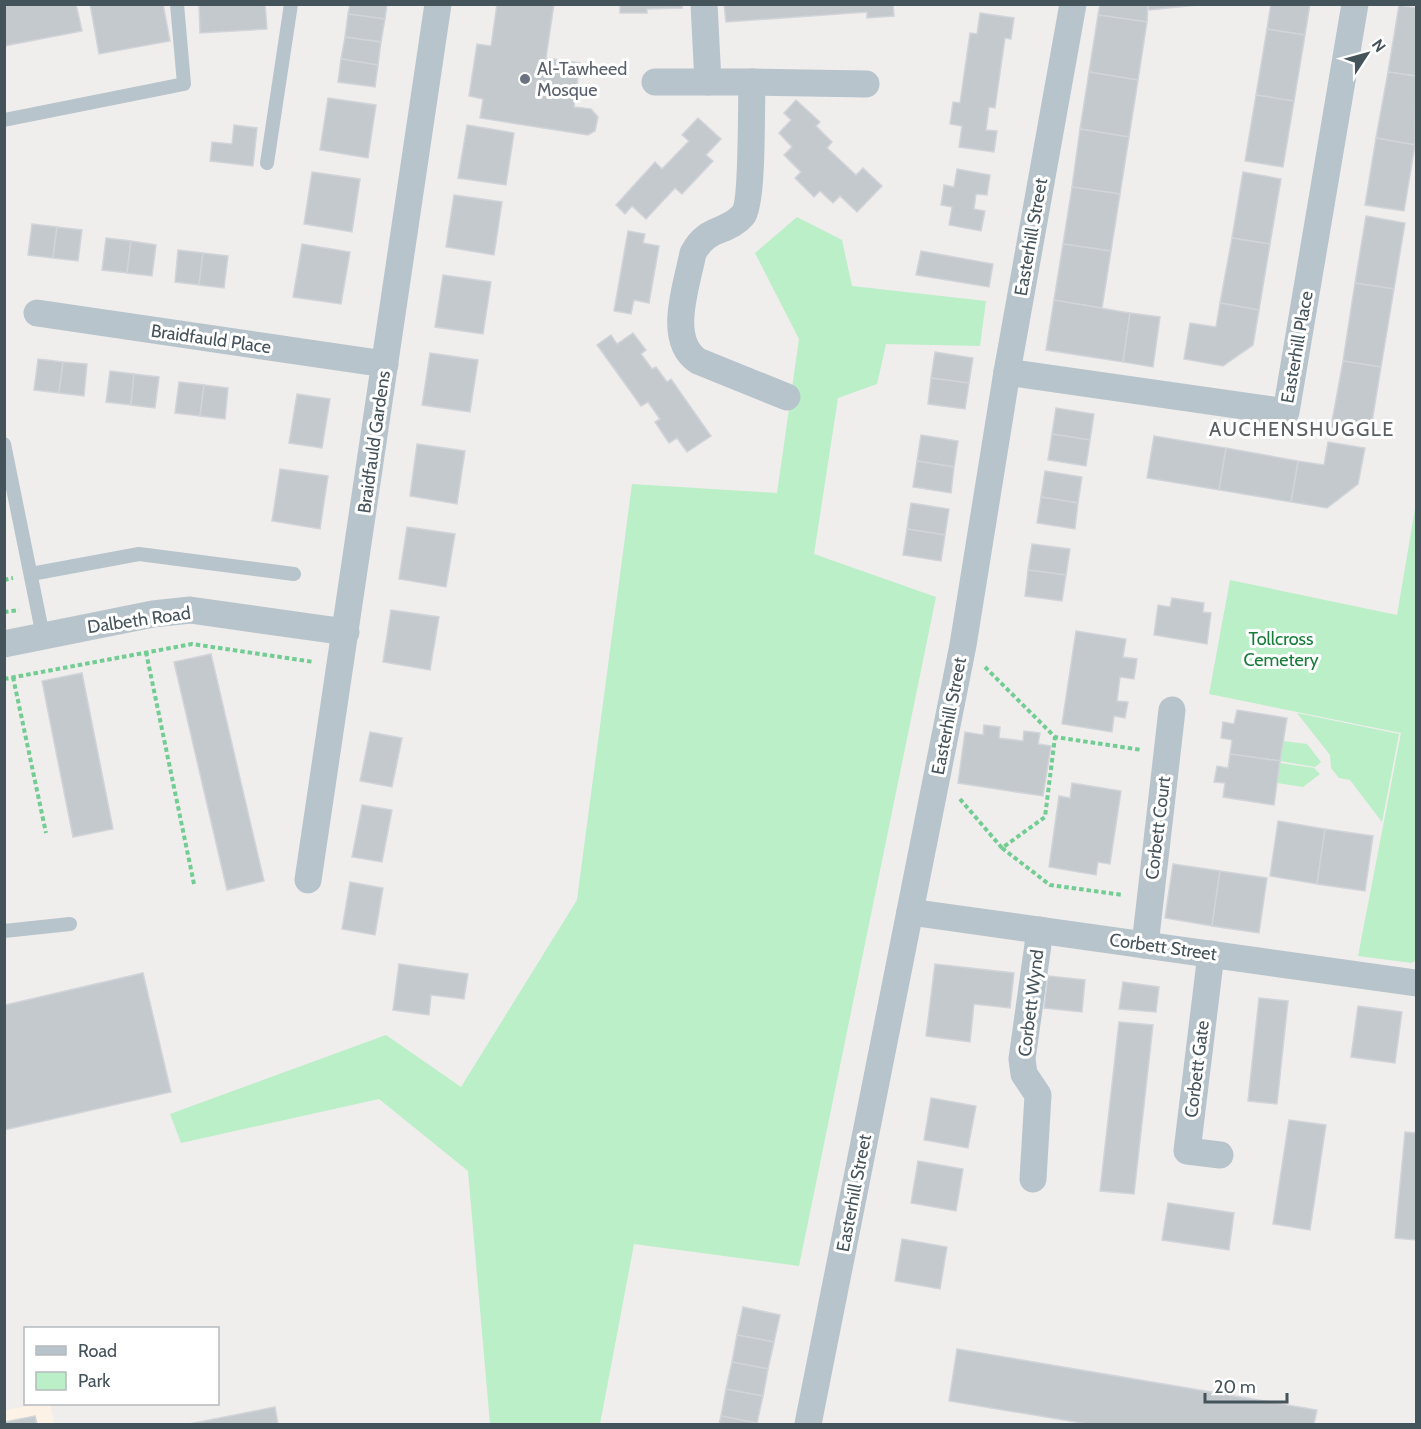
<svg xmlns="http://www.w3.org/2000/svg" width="1421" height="1429" font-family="Cabin,sans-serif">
  <rect width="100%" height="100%" fill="#f0eded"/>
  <polygon fill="#fcf2e5" points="40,1404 50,1404 54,1424 5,1424 5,1410"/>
  <g fill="#baefc7">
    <polygon points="797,217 842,240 852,286 986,301 980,346 886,344 877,384 838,398 814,554 936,597 799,1266 634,1244 600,1424 490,1424 468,1171 379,1099 181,1143 170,1114 386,1035 461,1087 577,900 632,484 777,493 799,339 755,253"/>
    <polygon points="1416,503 1416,960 1412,963 1358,956 1401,733 1209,694 1230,580 1397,615"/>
    <polygon points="1297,713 1399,734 1382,822 1350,780 1339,778 1331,768 1330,755"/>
    <polygon points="1283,741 1307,744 1321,762 1315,767 1280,761"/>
    <polygon points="1280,763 1314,768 1320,774 1303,787 1277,783"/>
  </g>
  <g fill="#c4c9cd" stroke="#d1d4d9" stroke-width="1.5">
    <polygon points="4,4 76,4 82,31 4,46"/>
    <polygon points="90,4 163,4 170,41 99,54"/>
    <polygon points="199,4 265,4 267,29 200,33"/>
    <polygon points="350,4 387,4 385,19 348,14"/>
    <polygon points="497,4 554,4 546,58 580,63 574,107 591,109 598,117 595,131 588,135 480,118 483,99 469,96 477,44 491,46"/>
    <polygon points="620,4 682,4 682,8 647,9 647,13 620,13"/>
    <polygon points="724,4 893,4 894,16 867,18 867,12 726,22"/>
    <polygon points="1100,4 1148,4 1147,22 1098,15"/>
    <polygon points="1148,4 1207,4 1149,10"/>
    <polygon points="1271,4 1310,4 1305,35 1267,29"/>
    <polygon points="1399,5 1416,8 1416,76 1388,72"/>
    <polygon points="980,13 1014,18 1011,39 1005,38 995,108 989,107 986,130 997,131 994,152 959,147 962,126 950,124 953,102 960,103 970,33 977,34"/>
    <polygon points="348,14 385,19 381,42 345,37"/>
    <polygon points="1098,15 1147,22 1138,80 1089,72"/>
    <polygon points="1267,29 1305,35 1294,101 1256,95"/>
    <polygon points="345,37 381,42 378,65 341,59"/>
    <polygon points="341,59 378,65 375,87 338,82"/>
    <polygon points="1089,72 1138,80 1129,137 1080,129"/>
    <polygon points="1388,72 1416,76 1415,145 1376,138"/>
    <polygon points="1256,95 1294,101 1283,167 1245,161"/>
    <polygon points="328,98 376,105 368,158 320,150"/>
    <polygon points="796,100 820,122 816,126 832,142 827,148 856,175 863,168 882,186 857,212 840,196 833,203 820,191 814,197 795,178 801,172 784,155 792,147 779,133 791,120 784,113"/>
    <polygon points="698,118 721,139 706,155 713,161 682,194 675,188 646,219 632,206 625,214 616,205 655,162 662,169 689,141 682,135"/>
    <polygon points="234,125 257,128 253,166 210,161 212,142 232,144"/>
    <polygon points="467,125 514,133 506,185 458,178"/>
    <polygon points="1080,129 1129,137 1120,194 1072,187"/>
    <polygon points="1376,138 1415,145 1404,211 1365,205"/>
    <polygon points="957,169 990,175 987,195 976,194 974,209 985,211 981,231 949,225 952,207 941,205 944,185 954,187"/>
    <polygon points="312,172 360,179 352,232 304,224"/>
    <polygon points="1243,172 1281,179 1270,244 1232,238"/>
    <polygon points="1072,187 1120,194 1111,251 1063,244"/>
    <polygon points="454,195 502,202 494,255 446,247"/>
    <polygon points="1366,216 1405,223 1394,289 1355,283"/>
    <polygon points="32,224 57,227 53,258 28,255"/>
    <polygon points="57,227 82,230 78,261 53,258"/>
    <polygon points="628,231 645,234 643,243 659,246 649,303 634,300 631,314 614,311"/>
    <polygon points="106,238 131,241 127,273 102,270"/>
    <polygon points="1232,238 1270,244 1259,310 1220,303"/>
    <polygon points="131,241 156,245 152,276 127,273"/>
    <polygon points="302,244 350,252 341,304 293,297"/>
    <polygon points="1063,244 1111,251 1102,308 1054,300"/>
    <polygon points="178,250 203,253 199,285 175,282"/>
    <polygon points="921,251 993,264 989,287 916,275"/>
    <polygon points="203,253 228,256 224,288 199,285"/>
    <polygon points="443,275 491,282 483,334 435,327"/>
    <polygon points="1355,283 1394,289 1381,367 1343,361"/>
    <polygon points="1054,300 1130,313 1123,362 1046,350"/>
    <polygon points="1220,303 1259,310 1253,345 1223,366 1184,359 1190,323 1216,327"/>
    <polygon points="1130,313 1160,317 1153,367 1123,362"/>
    <polygon points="633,333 646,350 641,354 652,369 656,367 667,382 671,379 711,436 687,452 677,438 669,443 655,422 660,419 648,402 641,406 597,345 611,335 617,344"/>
    <polygon points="935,352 973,358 969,383 931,378"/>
    <polygon points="430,353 478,360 470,412 422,405"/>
    <polygon points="38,359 63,362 59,393 34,390"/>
    <polygon points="1343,361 1381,367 1370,434 1331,427"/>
    <polygon points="63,362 87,364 84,396 59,393"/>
    <polygon points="110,371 134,374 131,405 106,402"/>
    <polygon points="134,374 159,377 155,408 131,405"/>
    <polygon points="931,378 969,383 965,409 928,404"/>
    <polygon points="179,382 204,385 200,416 175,413"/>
    <polygon points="204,385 228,388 225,419 200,416"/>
    <polygon points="297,394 330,399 322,448 289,443"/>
    <polygon points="1056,408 1094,414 1090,440 1052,434"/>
    <polygon points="1052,434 1090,440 1086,466 1048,460"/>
    <polygon points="921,435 958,441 954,467 917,461"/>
    <polygon points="1154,436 1226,448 1219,490 1147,478"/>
    <polygon points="1328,442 1365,448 1358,484 1327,508 1291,502 1298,461 1324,465"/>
    <polygon points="417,444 465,451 457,504 410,496"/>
    <polygon points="1226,448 1298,461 1291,502 1219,490"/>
    <polygon points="917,461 954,467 951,493 913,487"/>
    <polygon points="280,469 328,476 320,529 272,521"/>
    <polygon points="1045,471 1082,477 1078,503 1041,497"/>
    <polygon points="1041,497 1078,503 1075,529 1037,523"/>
    <polygon points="911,503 949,509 945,535 907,529"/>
    <polygon points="407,527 455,534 446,587 399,579"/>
    <polygon points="907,529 945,535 941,561 903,555"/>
    <polygon points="1032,544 1070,549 1066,575 1028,570"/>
    <polygon points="1028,570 1066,575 1062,601 1025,596"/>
    <polygon points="1172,598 1204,603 1203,612 1211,613 1207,644 1154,635 1158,605 1170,607"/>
    <polygon points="391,610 439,617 430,670 383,662"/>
    <polygon points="1076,631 1126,639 1123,657 1137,659 1134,679 1120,677 1117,701 1128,702 1125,718 1114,716 1112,732 1062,724"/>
    <polygon points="211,654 264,881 227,890 174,662"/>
    <polygon points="82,673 113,829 73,837 42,681"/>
    <polygon points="1237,710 1287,718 1280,761 1230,754 1232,740 1221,738 1223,722 1234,724"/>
    <polygon points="984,725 1000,727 999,738 1023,741 1024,731 1040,733 1038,744 1051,746 1043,796 958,783 965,732 983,735"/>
    <polygon points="370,732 402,738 392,787 360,781"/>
    <polygon points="1230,754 1280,761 1274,805 1223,797 1225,783 1214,782 1217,766 1228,768"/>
    <polygon points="1072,783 1121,791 1110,864 1098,862 1096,875 1049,867 1059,796 1070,798"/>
    <polygon points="362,805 392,810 382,862 352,857"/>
    <polygon points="1278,821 1325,829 1317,884 1270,876"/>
    <polygon points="1325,829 1373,836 1365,891 1317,884"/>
    <polygon points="1173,864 1220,871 1212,926 1165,918"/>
    <polygon points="1220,871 1267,878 1259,933 1212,926"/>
    <polygon points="350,882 383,888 375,935 342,929"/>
    <polygon points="399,964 468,974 464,999 431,995 429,1015 393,1010"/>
    <polygon points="935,964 1014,973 1010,1008 974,1004 970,1042 926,1036"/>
    <polygon points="143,973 171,1092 4,1130 4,1002 5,1005"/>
    <polygon points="1048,976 1085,980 1082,1012 1044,1008"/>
    <polygon points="1123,982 1159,987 1156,1012 1119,1009"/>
    <polygon points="1259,998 1288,1001 1277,1104 1248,1101"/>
    <polygon points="1358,1006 1402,1012 1395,1063 1351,1057"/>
    <polygon points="1119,1022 1153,1025 1134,1194 1100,1191"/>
    <polygon points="931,1098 976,1106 968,1148 924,1140"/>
    <polygon points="1289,1120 1326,1125 1310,1230 1273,1224"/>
    <polygon points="1405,1132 1416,1133 1416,1240 1395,1238"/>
    <polygon points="918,1161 963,1169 956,1211 911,1203"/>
    <polygon points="1168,1203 1234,1213 1229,1250 1162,1240"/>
    <polygon points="902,1239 947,1247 940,1289 895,1281"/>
    <polygon points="743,1307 780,1315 774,1342 737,1335"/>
    <polygon points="737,1335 774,1342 768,1369 732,1362"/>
    <polygon points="957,1349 1317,1410 1314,1424 1088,1424 949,1401"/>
    <polygon points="732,1362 768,1369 763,1396 726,1389"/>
    <polygon points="726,1389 763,1396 757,1423 721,1416"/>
    <polygon points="275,1407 278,1424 189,1424"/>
    <polygon points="35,1416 37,1424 4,1424 4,1422"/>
    <polygon points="721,1416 757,1423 757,1424 719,1424"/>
  </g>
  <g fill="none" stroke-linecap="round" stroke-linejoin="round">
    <g stroke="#72cd93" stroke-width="4" stroke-dasharray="4.5 3" stroke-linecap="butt">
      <polyline points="4,580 13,578"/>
      <polyline points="4,612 19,610"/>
      <polyline points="146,652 194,884"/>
      <polyline points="985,667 1055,737 1142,750"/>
      <polyline points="13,677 46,833"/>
      <polyline points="4,679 192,644 314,662"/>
      <polyline points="960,799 1002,848 1045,817 1055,737"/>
      <polyline points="1002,848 1050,885 1123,895"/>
    </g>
    <g stroke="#b8c4cb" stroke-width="14">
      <polyline points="4,120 184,84 177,4"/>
      <polyline points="267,163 291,4"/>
      <polyline points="4,444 43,636"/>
      <polyline points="31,574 139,554 294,574"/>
      <polyline points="4,931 70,924"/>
    </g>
    <g stroke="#b8c4cb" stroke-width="27">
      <path d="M704 4 708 82H752C751 105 753 203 743 215 727 234 708 225 693 253 687 285 666 340 698 361L787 397"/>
      <polyline points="655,82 708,82"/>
      <polyline points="752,82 866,84"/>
      <polyline points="37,313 385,364"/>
      <polyline points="1007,372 1286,412 1355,4"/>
      <polyline points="4,644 153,614 190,610 346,632"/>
      <polyline points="308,880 438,4"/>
      <polyline points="910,912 1416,983"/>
      <polyline points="1145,945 1172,710"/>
      <polyline points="1211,954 1187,1151 1220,1155"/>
      <polyline points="1033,1179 1038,1095 1024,1074 1022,1059 1040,930"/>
      <polyline points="808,1424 963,645 1007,372 1073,4"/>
    </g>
  </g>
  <circle fill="#6b7280" stroke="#fff" stroke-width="2" cx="525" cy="79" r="6"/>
  <g text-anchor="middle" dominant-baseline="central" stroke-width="6" stroke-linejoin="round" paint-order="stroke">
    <g font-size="18" fill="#5b616d" stroke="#fff" text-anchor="start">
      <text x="537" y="69">Al-Tawheed<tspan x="537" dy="21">Mosque</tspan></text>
    </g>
    <g font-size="18" fill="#45535b" stroke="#fff">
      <text transform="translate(1031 237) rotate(-80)">Easterhill Street</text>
      <text transform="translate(211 339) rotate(8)">Braidfauld Place</text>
      <text transform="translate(1297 347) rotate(-80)">Easterhill Place</text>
      <text transform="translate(374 442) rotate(-82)">Braidfauld Gardens</text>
      <text transform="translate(139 620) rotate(-8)">Dalbeth Road</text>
      <text transform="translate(949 716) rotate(-79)">Easterhill Street</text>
      <text transform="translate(1158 828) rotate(-83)">Corbett Court</text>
      <text transform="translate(1163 947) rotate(8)">Corbett Street</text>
      <text transform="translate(1031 1003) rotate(-83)">Corbett Wynd</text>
      <text transform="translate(1197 1069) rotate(-83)">Corbett Gate</text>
      <text transform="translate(854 1193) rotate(-79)">Easterhill Street</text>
    </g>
    <g font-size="18" fill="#167c3a" stroke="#fff">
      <text x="1281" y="639">Tollcross<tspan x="1281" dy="21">Cemetery</tspan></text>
    </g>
    <g font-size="20" letter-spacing="1.5" fill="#5a5f62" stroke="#fff">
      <text x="1302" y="429">AUCHENSHUGGLE</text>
    </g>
  </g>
  <rect width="1421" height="1429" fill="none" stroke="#45535b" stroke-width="12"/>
  <rect x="24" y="1327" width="195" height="78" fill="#ffffff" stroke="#b5babd" stroke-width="1.5"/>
  <rect x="36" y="1346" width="30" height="9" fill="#b8c4cb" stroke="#b5babd" stroke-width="1.5"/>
  <text x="78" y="1357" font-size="18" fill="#45535b">Road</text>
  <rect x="36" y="1372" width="30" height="18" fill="#baefc7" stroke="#b5babd" stroke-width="1.5"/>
  <text x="78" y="1387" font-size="18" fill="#45535b">Park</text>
  <g transform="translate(1367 54) rotate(54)" stroke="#ffffff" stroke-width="4.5" paint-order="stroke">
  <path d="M0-4.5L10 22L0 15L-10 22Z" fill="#45535b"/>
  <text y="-9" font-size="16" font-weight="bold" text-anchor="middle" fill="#45535b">N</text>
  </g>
  <path d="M1205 1393v9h82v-9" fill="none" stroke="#45535b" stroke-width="3"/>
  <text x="1214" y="1393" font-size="18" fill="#45535b" stroke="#ffffff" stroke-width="4.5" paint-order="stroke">20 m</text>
</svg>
